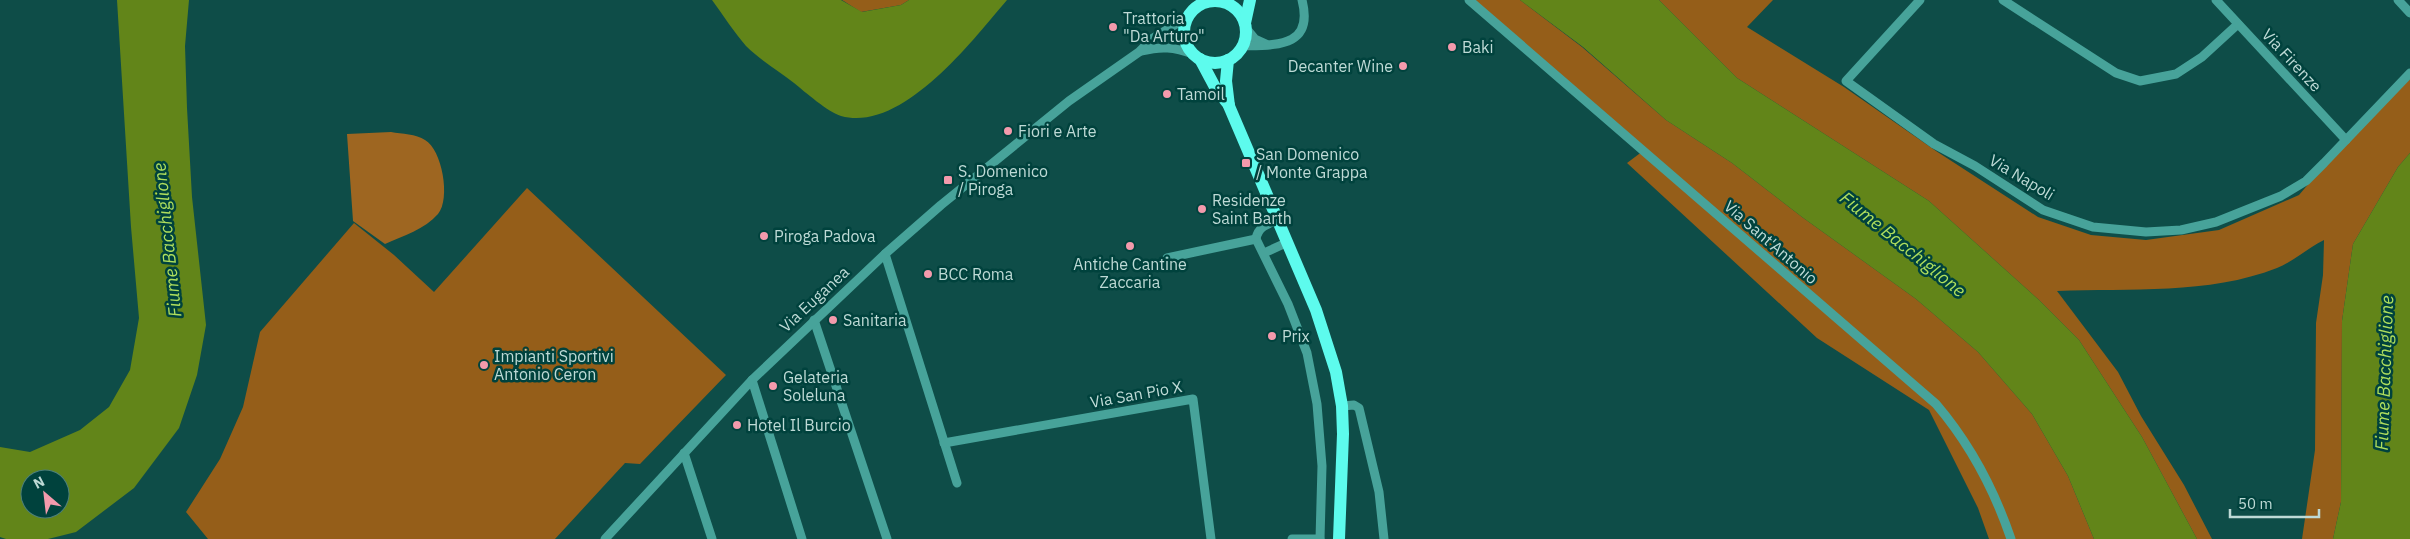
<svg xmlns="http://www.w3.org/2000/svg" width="2410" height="539" font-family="'IBM Plex Sans',sans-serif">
  <rect width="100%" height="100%" fill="#0e4d48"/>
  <g fill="#955e19">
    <polygon points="842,0 909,0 901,5 861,12"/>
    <polygon points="1473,0 1520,0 1582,47 1666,120 1732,163 1802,217 1916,299 1978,352 2032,414 2068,476 2094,539 1989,539 1978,508 1929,410 1817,338 1627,163 1643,151"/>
    <path d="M1659 0H1773L1747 27 1844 87 1936 151 2038 217 2091 235 2146 240 2219 230 2299 195 2346 140 2410 79V153L2398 167 2353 244 2342 321 2341 502 2333 539H2302L2315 450 2316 323 2323 275 2324 240C2308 248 2294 261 2277 268 2208 295 2130 288 2057 291L2118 372 2141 416 2184 485 2212 539H2197L2142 437 2079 340 2039 300 1929 201 1737 78Z"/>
    <polygon points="527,188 726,375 640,464 625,463 555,539 208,539 186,512 220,459 243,407 260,332 354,223 394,255 434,292"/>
  </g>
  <path fill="#9e6621" d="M391 132C402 134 416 134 425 140 442 149 451 199 438 214 425 229 403 236 385 244L353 221 347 134Z"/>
  <g fill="#628519" fill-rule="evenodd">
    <path d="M117 0H189L185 46 187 108 192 197 206 325 197 375 179 428 134 488 76 532 48 539H6L0 537V447L30 452 80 430 109 407 130 370 139 318 131 227ZM30 479H60V509H30Z"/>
    <path d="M712 0H841L862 12 901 5 909 0H1007C972 41 902 133 841 116 828 112 805 92 794 83 779 71 760 60 746 46 734 32 723 15 712 0Z"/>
    <polygon points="1520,0 1659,0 1737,78 1929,201 2039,300 2079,340 2142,437 2197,539 2094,539 2068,476 2032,414 1978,352 1916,299 1802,217 1732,163 1666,120 1583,47"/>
    <polygon points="2410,153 2410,539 2333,539 2341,502 2342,321 2353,244 2398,167"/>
  </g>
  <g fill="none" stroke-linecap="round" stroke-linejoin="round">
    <g stroke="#47a39a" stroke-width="9">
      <path d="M1469 0 1936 404C1971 445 1994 489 2011 539"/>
      <polyline points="1920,0 1846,81 1934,144 1975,166 2043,210 2093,227 2146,232 2181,230 2216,222 2281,196 2306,181 2324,163 2410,73"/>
      <polyline points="2003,0 2116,73 2140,81 2176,74 2202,57 2238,24"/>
      <polyline points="2216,0 2346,140"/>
      <polyline points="2398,0 2410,13"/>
      <polyline points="1246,28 1255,39 1266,44"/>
      <path d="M1243 46C1277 45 1314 47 1302 0"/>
      <path d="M1142 51C1161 46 1174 47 1193 54"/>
      <path d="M1278 220C1267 224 1258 227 1256 239L1288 304 1307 353 1317 404 1322 466 1320 539"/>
      <polyline points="1264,253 1288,242"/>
      <polyline points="885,254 957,483"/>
      <polyline points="1167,258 1256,239"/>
      <polyline points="814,320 887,539"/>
      <polyline points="752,380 802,539"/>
      <polyline points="1342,406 1354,405 1359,408 1379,492 1384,539"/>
      <polyline points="944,443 1193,399 1211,539"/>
      <polyline points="684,453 712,539"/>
      <polyline points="605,539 752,380 885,254 941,205 1069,101 1139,52 1153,38 1188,17"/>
      <polyline points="1292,539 1320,539"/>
    </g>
    <g stroke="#5dfbed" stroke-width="12">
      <circle cx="1215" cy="32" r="31"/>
      <polyline points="1245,23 1250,0"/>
      <polyline points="1200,59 1216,89 1229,105"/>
      <polyline points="1228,60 1226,81 1229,106 1316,310 1336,372 1342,406 1343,434 1339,539"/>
    </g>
  </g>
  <g fill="#f39aac" stroke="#00423d" stroke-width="2">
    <circle cx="1113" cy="27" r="5"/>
    <circle cx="1452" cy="47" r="5"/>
    <circle cx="1403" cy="66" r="5"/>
    <circle cx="1167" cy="94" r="5"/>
    <circle cx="1008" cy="131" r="5"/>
    <rect x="1241" y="158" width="10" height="10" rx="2.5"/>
    <rect x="943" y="175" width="10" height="10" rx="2.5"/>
    <circle cx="1202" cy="209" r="5"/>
    <circle cx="764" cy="236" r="5"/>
    <circle cx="1130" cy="246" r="5"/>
    <circle cx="928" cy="274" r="5"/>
    <circle cx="833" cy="320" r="5"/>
    <circle cx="1272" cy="336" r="5"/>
    <circle cx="484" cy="365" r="5"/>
    <circle cx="773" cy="386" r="5"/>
    <circle cx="737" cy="425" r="5"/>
  </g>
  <g text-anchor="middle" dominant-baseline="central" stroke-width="5" stroke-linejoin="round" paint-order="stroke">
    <g font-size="16" fill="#bedad6" stroke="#00423d" text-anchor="start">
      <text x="1123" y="18">Trattoria<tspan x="1123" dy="18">"Da Arturo"</tspan></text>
      <text x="1462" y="47">Baki</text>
      <text x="1393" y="66" text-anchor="end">Decanter Wine</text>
      <text x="1177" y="94">Tamoil</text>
      <text x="1018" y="131">Fiori e Arte</text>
      <text x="1256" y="154">San Domenico<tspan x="1256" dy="18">/ Monte Grappa</tspan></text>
      <text x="958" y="171">S. Domenico<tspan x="958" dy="18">/ Piroga</tspan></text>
      <text x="1212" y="200">Residenze<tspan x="1212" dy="18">Saint Barth</tspan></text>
      <text x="774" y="236">Piroga Padova</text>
      <text x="1130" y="264" text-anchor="middle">Antiche Cantine<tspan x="1130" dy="18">Zaccaria</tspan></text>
      <text x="938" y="274">BCC Roma</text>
      <text x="843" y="320">Sanitaria</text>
      <text x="1282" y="336">Prix</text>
      <text x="494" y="356">Impianti Sportivi<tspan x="494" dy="18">Antonio Ceron</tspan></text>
      <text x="783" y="377">Gelateria<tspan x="783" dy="18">Soleluna</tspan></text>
      <text x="747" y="425">Hotel Il Burcio</text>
    </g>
    <g font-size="16" fill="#bedad6" stroke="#00423d">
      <text transform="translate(2292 60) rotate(47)">Via Firenze</text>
      <text transform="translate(2022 177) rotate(31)">Via Napoli</text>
      <text transform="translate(1771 242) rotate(41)">Via Sant'Antonio</text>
      <text transform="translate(814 299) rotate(-43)">Via Euganea</text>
      <text transform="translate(1136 394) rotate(-10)">Via San Pio X</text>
    </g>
    <g font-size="18" font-style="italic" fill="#afdf5d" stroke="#00423d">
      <text transform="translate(167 240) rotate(-96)">Fiume Bacchiglione</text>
      <text transform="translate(1903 244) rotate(39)">Fiume Bacchiglione</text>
      <text transform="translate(2384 373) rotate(-88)">Fiume Bacchiglione</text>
    </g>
  </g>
  <g transform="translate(45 494) rotate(332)"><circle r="24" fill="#00423d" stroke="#4c7f7a"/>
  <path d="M0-4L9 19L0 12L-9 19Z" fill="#f39aac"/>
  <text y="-8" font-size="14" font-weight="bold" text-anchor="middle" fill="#bedad6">N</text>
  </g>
  <path d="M2230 509v8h89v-8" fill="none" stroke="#bedad6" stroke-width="2.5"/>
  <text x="2238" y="509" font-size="15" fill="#bedad6" stroke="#00423d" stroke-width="4" paint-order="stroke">50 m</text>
</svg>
